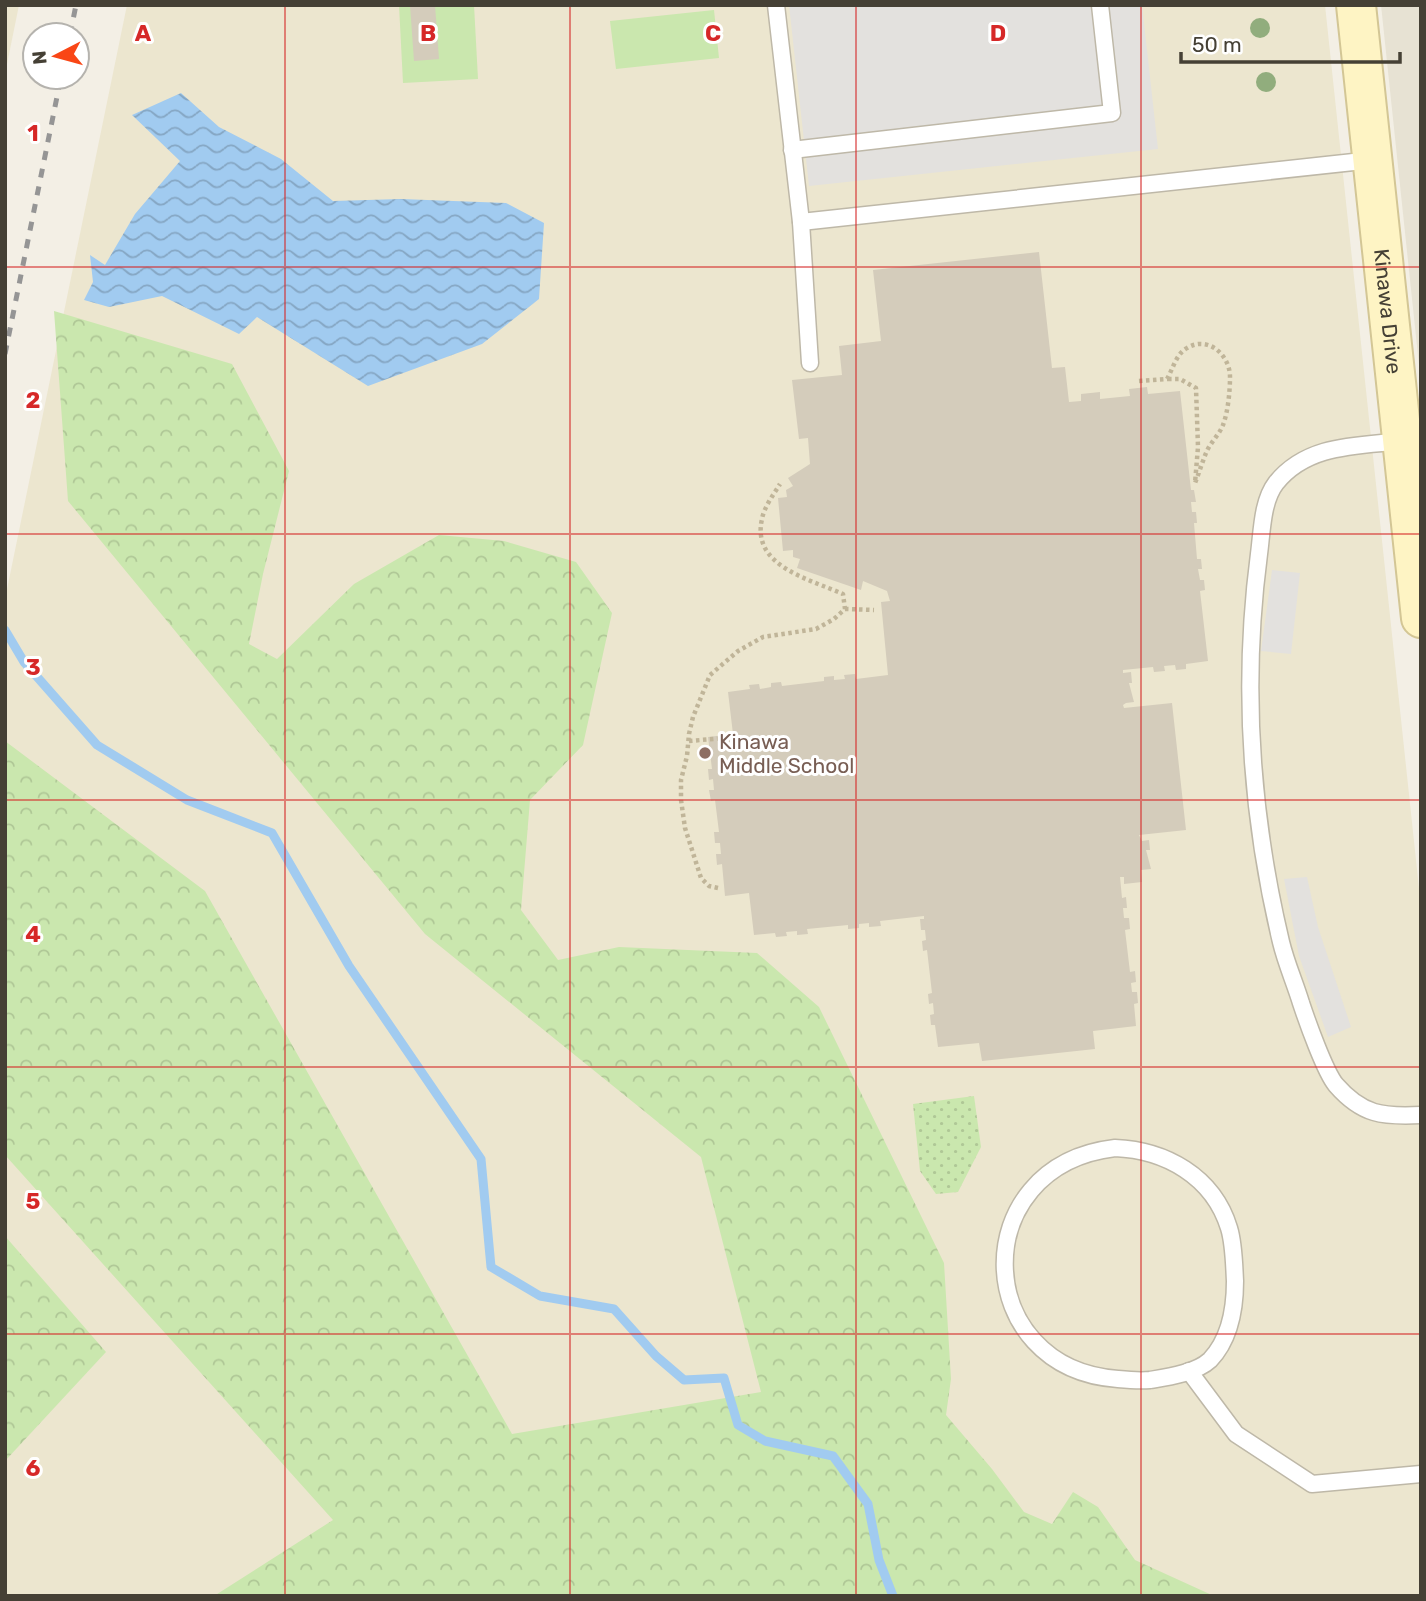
<svg xmlns="http://www.w3.org/2000/svg" width="1426" height="1601" font-family="Rubik,sans-serif">
  <defs>
    <pattern id="forest-crowns" width="20" height="18" patternUnits="userSpaceOnUse" patternTransform="scale(1.75)"><rect width="20" height="18" fill="#cae7ae"/><path d="M2 6a3 3 0 1 1 6 0M12 15a3 3 0 1 1 6 0" fill="none" stroke="#afc796"/></pattern>
    <pattern id="park-dots" width="8" height="8" patternUnits="userSpaceOnUse" patternTransform="scale(1.75)"><rect width="8" height="8" fill="#cae7ae"/><path d="M2 2h.1M6 6h.1" fill="none" stroke="#afc796" stroke-width="1.8" stroke-linecap="round"/></pattern>
    <pattern id="water-waves" width="16" height="10" patternUnits="userSpaceOnUse" patternTransform="scale(1.75)"><rect width="16" height="10" fill="#a1cbf0"/><path d="M0 5q4-4 8 0t8 0" fill="none" stroke="#85a6c3"/></pattern>
  </defs>
  <rect width="100%" height="100%" fill="#f3efe5"/>
  <polygon fill="#e7e2d3" points="1381,5 1421,5 1421,384"/>
  <g fill="#ece6cf">
    <polygon points="5,5 19,5 5,74"/>
    <polygon points="127,5 1325,5 1421,907 1421,1596 5,1596 5,599"/>
  </g>
  <g fill="url(#forest-crowns)">
    <polygon points="54,311 232,364 289,471 263,574 249,644 277,659 354,584 439,535 504,541 576,562 612,613 583,745 530,800 521,910 558,960 619,947 757,953 819,1007 944,1263 951,1379 946,1415 992,1469 1024,1512 1052,1524 1073,1492 1098,1507 1135,1560 1214,1596 214,1596 333,1520 5,1155 5,741 205,891 512,1434 761,1392 701,1157 425,934 68,501"/>
    <polygon points="5,1236 106,1352 5,1461"/>
  </g>
  <polygon fill="url(#park-dots)" points="974,1096 981,1147 958,1192 936,1194 920,1171 913,1104"/>
  <g fill="#cae7ae">
    <polygon points="399,5 474,5 478,79 403,83"/>
    <polygon points="714,10 719,58 616,69 610,21"/>
  </g>
  <g fill="#e3e1de">
    <polygon points="789,5 1142,5 1158,149 809,186"/>
    <polygon points="1272,570 1300,573 1291,654 1261,651"/>
    <polygon points="1307,877 1318,927 1351,1027 1328,1037 1299,956 1284,879"/>
  </g>
  <polygon fill="url(#water-waves)" points="181,93 219,127 281,159 333,201 401,199 506,203 544,223 539,299 482,344 368,386 257,317 239,334 162,296 109,307 84,300 93,282 90,255 105,265 135,214 180,161 132,115"/>
  <g fill="none" stroke-linecap="round" stroke-linejoin="round">
    <polyline stroke="#a1cbf0" stroke-width="9" points="5,630 24,662 97,745 187,800 272,833 349,966 481,1159 491,1267 540,1296 614,1309 656,1356 684,1380 724,1378 738,1425 765,1441 833,1456 868,1504 879,1560 893,1596"/>
  </g>
  <g fill="#d4ccbb">
    <polygon points="410,5 435,5 439,59 414,61"/>
    <polygon points="1039,252 1052,368 1065,367 1069,402 1081,401 1081,394 1100,392 1100,399 1130,396 1129,389 1147,387 1148,394 1180,391 1191,490 1194,490 1196,502 1191,502 1192,512 1196,512 1197,523 1194,523 1197,559 1201,559 1202,569 1198,569 1200,580 1204,580 1205,590 1200,591 1208,661 1186,664 1186,669 1176,670 1175,665 1164,666 1165,671 1154,672 1153,667 1123,670 1123,673 1131,672 1132,683 1129,683 1134,702 1126,703 1123,705 1124,708 1172,703 1186,830 1139,835 1142,841 1149,840 1150,850 1146,850 1151,869 1141,870 1142,882 1124,884 1124,877 1120,877 1122,898 1126,897 1127,908 1123,908 1124,918 1129,918 1130,929 1125,930 1130,972 1135,971 1136,982 1131,983 1132,992 1137,992 1138,1003 1134,1004 1136,1026 1093,1031 1095,1049 982,1061 979,1043 938,1047 935,1025 931,1025 930,1015 934,1014 933,1003 929,1004 928,994 932,993 927,950 923,951 922,941 926,940 925,930 921,930 920,919 924,919 924,916 880,921 881,926 869,927 869,923 859,924 859,928 848,929 848,925 807,929 808,934 797,935 797,931 786,932 787,936 776,937 775,933 754,935 749,893 725,896 722,864 717,865 716,854 721,854 720,843 715,843 714,832 719,832 715,800 711,801 709,790 714,790 713,779 709,780 708,769 712,769 708,737 733,734 728,692 750,689 749,685 759,684 760,689 771,687 771,683 781,682 782,686 824,681 824,677 834,676 834,680 845,679 844,675 855,674 856,679 888,675 881,602 890,601 887,591 863,581 861,590 797,568 800,559 793,557 793,550 783,551 778,498 787,497 786,490 793,486 788,478 810,464 808,438 799,439 792,380 842,375 839,346 881,341 873,270"/>
  </g>
  <g fill="none" stroke-linecap="round" stroke-linejoin="round">
    <defs>
      <g id="lane">
        <polyline points="776,5 801,222 1372,160"/>
        <polyline points="792,150 1112,113 1100,5"/>
        <polyline points="801,222 810,363"/>
        <path d="M1402 441C1357 446 1307 444 1276 483 1262 501 1262 532 1259 554 1242 683 1251 816 1281 942 1286 963 1295 983 1301 1003 1307 1021 1325 1072 1336 1085 1362 1115 1383 1117 1421 1115"/>
        <path d="M1115 1148C1165 1150 1213 1176 1229 1228 1234 1244 1234 1264 1235 1281 1235 1308 1230 1339 1210 1360 1196 1373 1168 1377 1150 1380 1140 1381 1128 1380 1118 1379 971 1369 964 1166 1115 1148Z"/>
        <polyline points="1189,1371 1236,1434 1312,1484 1421,1474"/>
      </g>
      <g id="secondary">
        <path id="s1" d="M1356 5 1421 618"/>
      </g>
    </defs>
    <use href="#lane" stroke="#beb8a8" stroke-width="19"/>
    <use href="#secondary" stroke="#d3c695" stroke-width="42"/>
    <g stroke="#c0b599" stroke-width="4.5" stroke-dasharray="3.5 3.5" stroke-linecap="butt">
      <path d="M1139 381 1167 379C1173 369 1176 354 1187 348 1208 335 1230 355 1230 377 1230 391 1228 412 1223 425 1219 435 1210 443 1206 453 1202 463 1199 473 1195 483L1198 447 1196 388 1180 379H1167"/>
      <polyline points="845,609 874,610"/>
      <polyline points="689,741 725,738"/>
      <path d="M718 888 709 886 701 878 685 828 681 800V780L687 756 689 734 693 717 710 675 738 651 763 637 816 629 834 619 845 609 843 594C809 579 751 566 762 519 764 507 774 494 780 484"/>
    </g>
    <use href="#lane" stroke="#fff" stroke-width="16"/>
    <use href="#secondary" stroke="#fef4c4" stroke-width="38"/>
    <g stroke="#959595" stroke-width="5" stroke-dasharray="9 9" stroke-linecap="butt">
      <polyline points="70,35 76,5"/>
      <polyline points="5,354 61,77"/>
    </g>
  </g>
  <g fill="#91ad7d">
    <circle cx="1260" cy="28" r="10"/>
    <circle cx="1266" cy="82" r="10"/>
  </g>
  <path fill="none" stroke="#d62828" stroke-width="2" stroke-opacity="0.55" d="M285 5V1596M570 5V1596M856 5V1596M1141 5V1596M5 267H1421M5 534H1421M5 800H1421M5 1067H1421M5 1334H1421"/>
  <circle fill="#8d6e63" stroke="#fff" stroke-width="2.5" cx="705" cy="753" r="7"/>
  <g text-anchor="middle" dominant-baseline="central" stroke-width="6" stroke-linejoin="round" paint-order="stroke">
    <g font-size="21" fill="#454035" stroke="#fff">
      <text stroke="none"><textPath href="#s1" startOffset="308">Kinawa Drive</textPath></text>
    </g>
    <g font-size="21" fill="#785e54" stroke="#fff" text-anchor="start">
      <text x="719" y="741">Kinawa<tspan x="719" dy="24">Middle School</tspan></text>
    </g>
  </g>
  <g font-size="23" text-anchor="middle" font-weight="bold" fill="#d62828" stroke="#fff" stroke-width="6" stroke-linejoin="round" paint-order="stroke">
    <text x="143" y="41">A</text>
    <text x="428" y="41">B</text>
    <text x="713" y="41">C</text>
    <text x="998" y="41">D</text>
    <text x="33" y="141">1</text>
    <text x="33" y="408">2</text>
    <text x="33" y="675">3</text>
    <text x="33" y="942">4</text>
    <text x="33" y="1209">5</text>
    <text x="33" y="1476">6</text>
  </g>
  <rect width="1426" height="1601" fill="none" stroke="#454035" stroke-width="14"/>
  <g transform="translate(56 56) rotate(264)"><circle r="33" fill="#ffffff" stroke="#b5b3ae" stroke-width="2"/>
  <path d="M0-5L12 26L0 18L-12 26Z" fill="#f94616"/>
  <text y="-10" font-size="19" font-weight="bold" text-anchor="middle" fill="#454035">N</text>
  </g>
  <path d="M1181 52v10h219v-10" fill="none" stroke="#454035" stroke-width="3.5"/>
  <text x="1192" y="52" font-size="21" fill="#454035" stroke="#ffffff" stroke-width="5" paint-order="stroke">50 m</text>
</svg>
